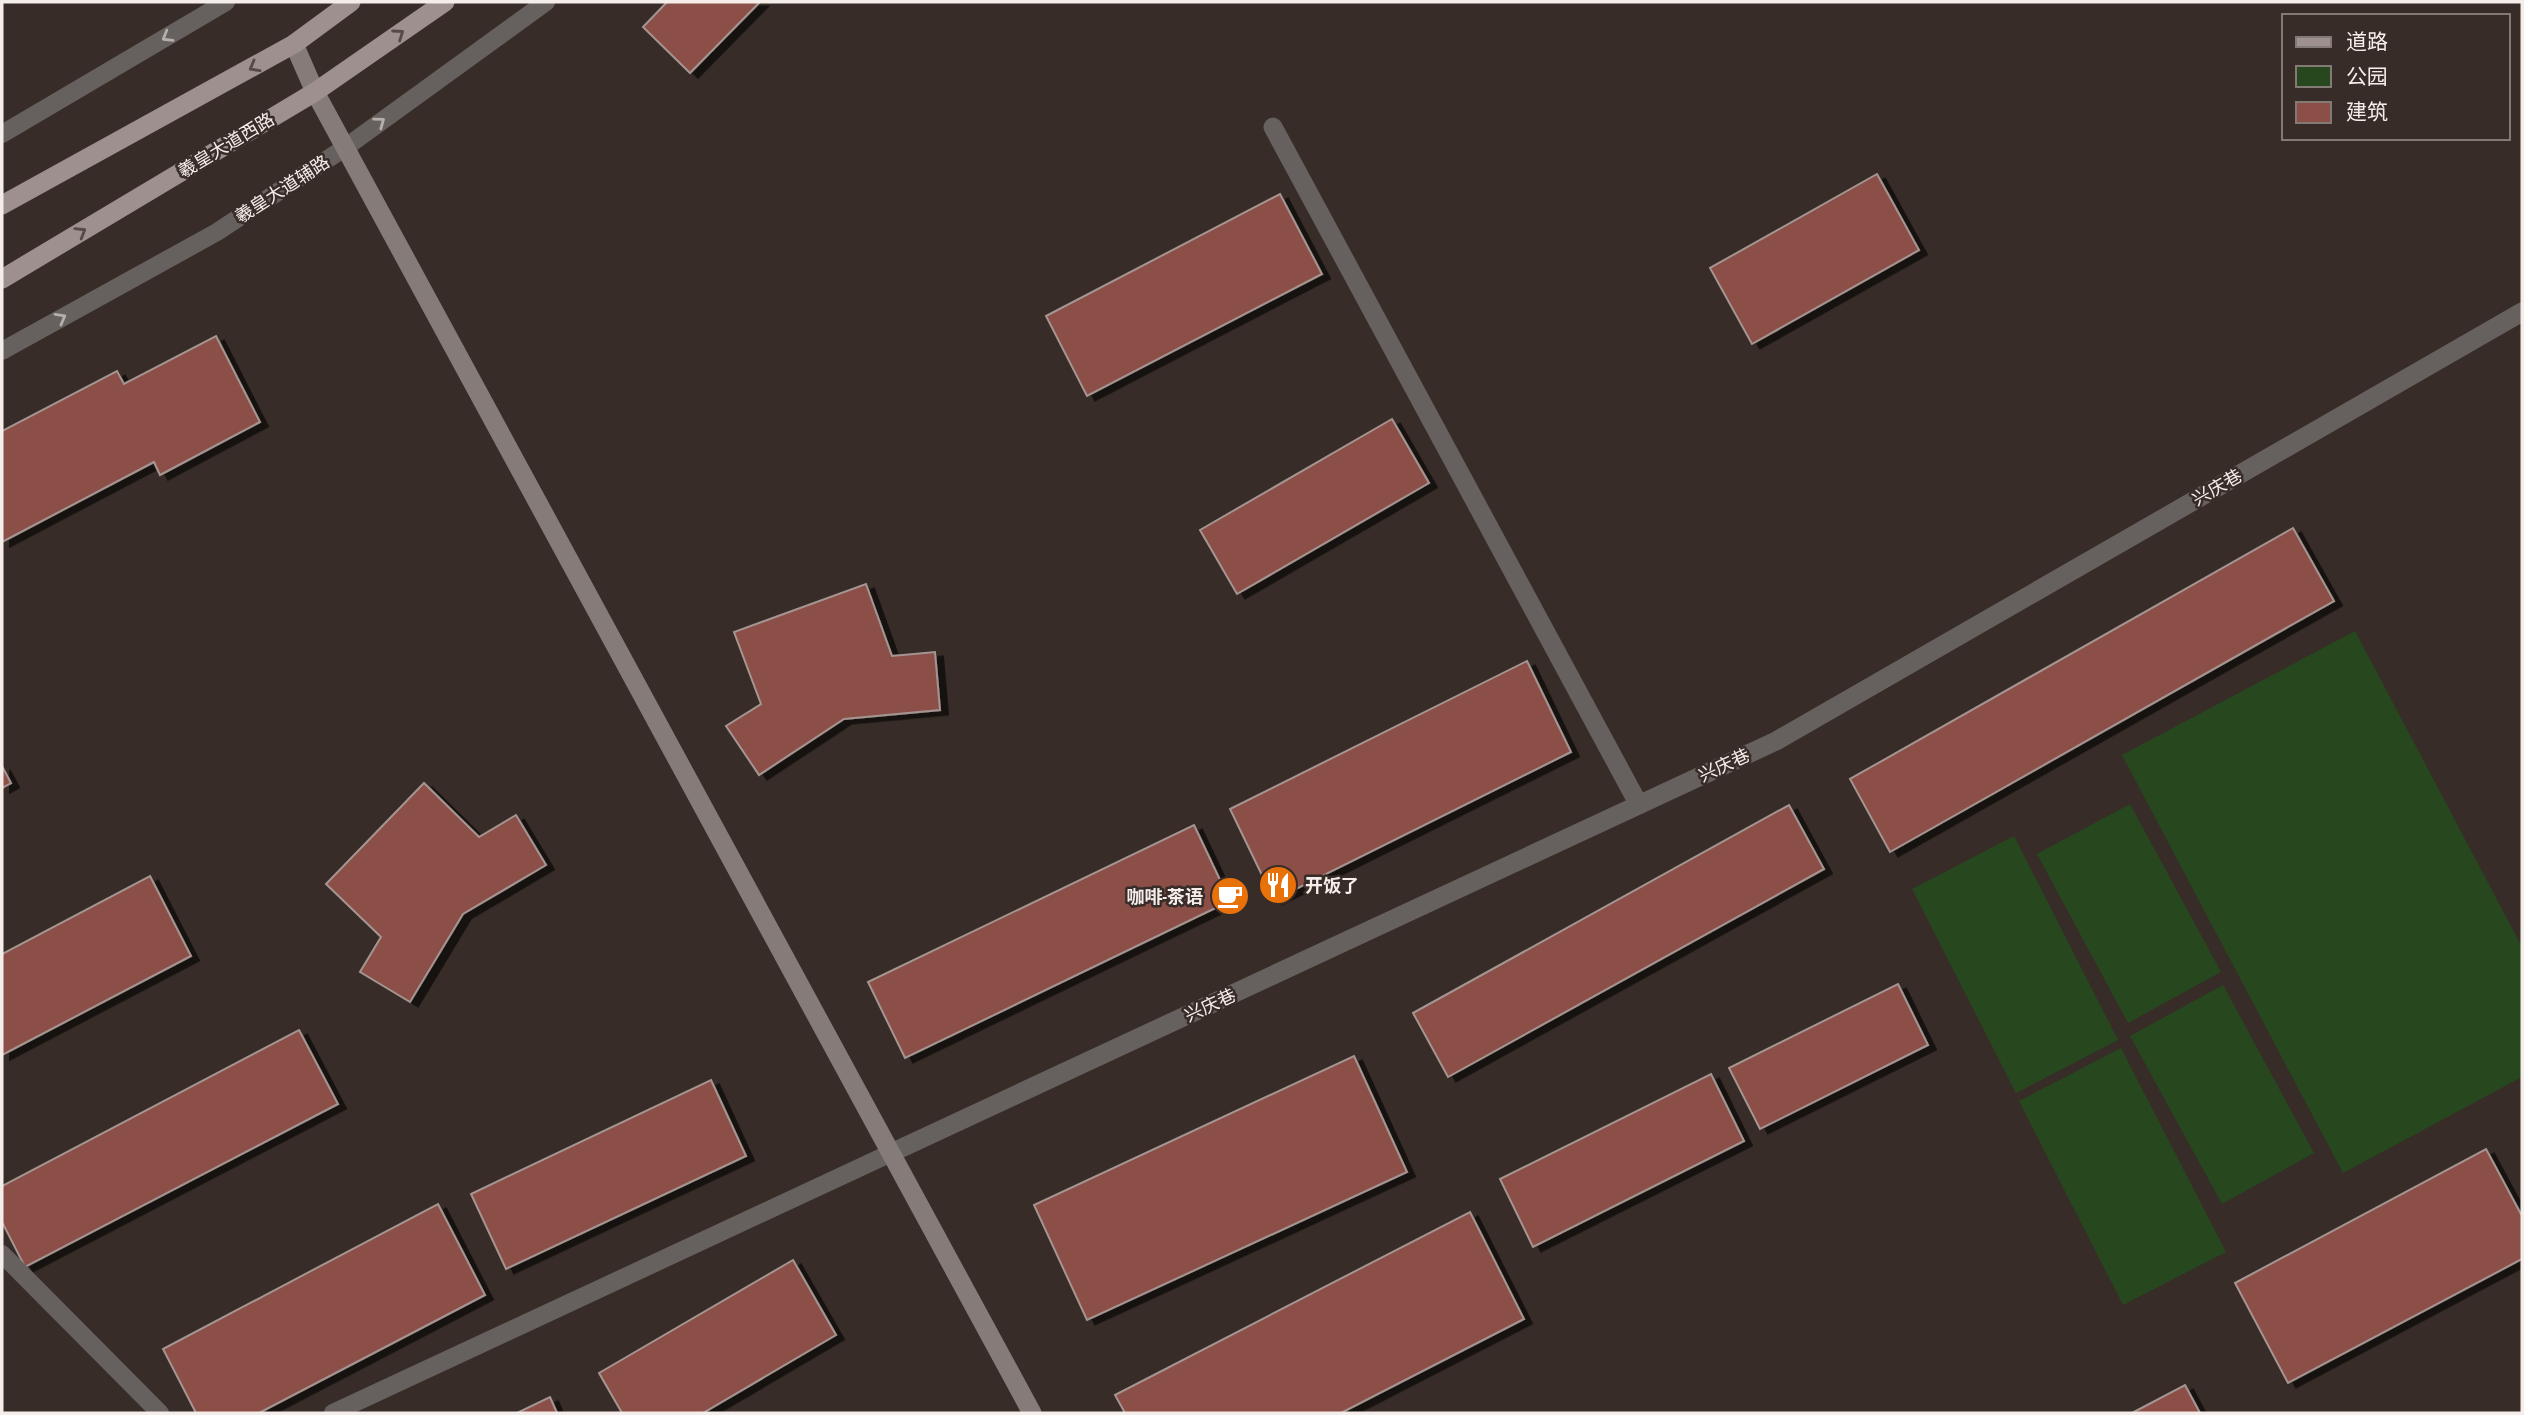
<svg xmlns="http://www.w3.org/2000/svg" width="2524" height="1415" font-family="'Asap Condensed','Noto Sans SC',sans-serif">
  <defs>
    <filter id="shadow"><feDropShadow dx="8" dy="4.5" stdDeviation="0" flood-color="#0009"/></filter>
  </defs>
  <rect width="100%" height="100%" fill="#372c27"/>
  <g fill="#27481e">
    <polygon points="2355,631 2522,947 2522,1077 2343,1173 2122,755"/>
    <polygon points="2130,804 2221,972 2128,1023 2037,854"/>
    <polygon points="2014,836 2118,1040 2016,1093 1912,889"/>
    <polygon points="2223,985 2314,1153 2222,1204 2130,1036"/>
    <polygon points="2121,1048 2226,1252 2123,1305 2019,1101"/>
  </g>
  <g fill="#8b4f47" stroke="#a59592" stroke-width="2" filter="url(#shadow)">
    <polygon points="667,2 760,2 690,73 643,27"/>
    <polygon points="1877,174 1919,250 1752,344 1710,268"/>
    <polygon points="1280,194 1322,274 1087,396 1046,316"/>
    <polygon points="216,336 260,422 160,475 154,462 2,542 2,431 117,371 124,384"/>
    <polygon points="1392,419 1429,483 1237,594 1200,530"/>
    <polygon points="2293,528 2334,601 1890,852 1850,779"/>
    <polygon points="866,584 892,656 935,652 940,710 844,719 759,775 726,726 761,704 734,632"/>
    <polygon points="1527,661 1571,752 1274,900 1230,809"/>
    <polygon points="2,766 11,783 2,788"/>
    <polygon points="424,783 479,837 516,815 546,865 463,914 410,1002 360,972 381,937 326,884"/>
    <polygon points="1789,805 1824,869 1448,1077 1413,1013"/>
    <polygon points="1194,825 1230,901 905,1058 868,982"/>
    <polygon points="150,876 191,956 2,1055 2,954"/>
    <polygon points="1898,984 1928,1045 1760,1129 1729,1068"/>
    <polygon points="299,1030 338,1104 25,1267 2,1222 2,1186"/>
    <polygon points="1354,1056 1407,1172 1087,1320 1034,1205"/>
    <polygon points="1711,1074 1744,1141 1533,1247 1500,1179"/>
    <polygon points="711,1080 746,1156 506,1269 471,1194"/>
    <polygon points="2486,1149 2522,1216 2522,1259 2288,1383 2235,1283"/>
    <polygon points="438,1204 485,1295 259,1413 196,1413 163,1349"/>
    <polygon points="1470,1212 1524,1319 1341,1413 1125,1413 1115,1395"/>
    <polygon points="793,1260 836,1335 703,1413 622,1413 599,1373"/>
    <polygon points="2185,1385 2200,1413 2132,1413"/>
    <polygon points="550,1397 557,1413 517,1413"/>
  </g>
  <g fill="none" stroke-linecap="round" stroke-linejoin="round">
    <g stroke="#66605f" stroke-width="18">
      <polyline points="2,134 226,2"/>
      <polyline points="2,351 217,232 346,147 546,2"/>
      <polyline points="2,1254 160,1413"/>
      <polyline points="333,1413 891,1153"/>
    </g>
    <g stroke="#66605f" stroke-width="19">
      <polyline points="1273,127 1639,805"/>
      <polyline points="891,1153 1776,741 2522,312"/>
    </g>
    <polyline stroke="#857b79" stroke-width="19" points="294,44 315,92 1032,1413"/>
    <g stroke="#9d908e" stroke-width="19">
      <polyline points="2,205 294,44 351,2"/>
      <polyline points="2,279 315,92 445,2"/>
    </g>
  </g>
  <defs><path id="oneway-chevron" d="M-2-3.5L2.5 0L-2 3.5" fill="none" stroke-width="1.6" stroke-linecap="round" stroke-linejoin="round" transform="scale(1.75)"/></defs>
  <g stroke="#564a46">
    <use href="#oneway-chevron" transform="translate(399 34) rotate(-35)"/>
    <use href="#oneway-chevron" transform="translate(254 67) rotate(151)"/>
    <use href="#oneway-chevron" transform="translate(81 232) rotate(-31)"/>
  </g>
  <g stroke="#b5aeab">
    <use href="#oneway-chevron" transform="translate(167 37) rotate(149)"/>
    <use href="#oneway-chevron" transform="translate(380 122) rotate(-36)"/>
    <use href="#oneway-chevron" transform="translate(61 318) rotate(-29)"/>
  </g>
  <defs>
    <symbol id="restaurant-disc" viewBox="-11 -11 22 22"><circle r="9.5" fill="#e8710a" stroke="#372c27"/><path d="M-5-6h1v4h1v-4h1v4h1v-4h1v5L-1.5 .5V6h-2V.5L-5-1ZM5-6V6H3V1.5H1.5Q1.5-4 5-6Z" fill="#fff"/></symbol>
    <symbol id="cafe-disc" viewBox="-11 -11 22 22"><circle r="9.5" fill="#e8710a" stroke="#372c27"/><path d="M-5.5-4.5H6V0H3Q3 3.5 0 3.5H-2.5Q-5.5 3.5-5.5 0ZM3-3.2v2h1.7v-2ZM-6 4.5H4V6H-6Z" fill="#fff"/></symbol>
  </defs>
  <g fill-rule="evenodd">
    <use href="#restaurant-disc" x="1256" y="863" width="44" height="44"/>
    <use href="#cafe-disc" x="1208" y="874" width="44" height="44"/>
  </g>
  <g text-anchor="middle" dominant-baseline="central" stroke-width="5" stroke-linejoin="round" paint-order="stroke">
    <g font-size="18" fill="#f5edea" stroke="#372c27">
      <text transform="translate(226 145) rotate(-31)">羲皇大道西路</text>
      <text transform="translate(282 189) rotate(-33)">羲皇大道辅路</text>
      <text transform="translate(2217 487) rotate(-30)">兴庆巷</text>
      <text transform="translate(1724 765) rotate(-25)">兴庆巷</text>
      <text transform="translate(1210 1005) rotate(-25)">兴庆巷</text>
    </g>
    <g font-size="18" font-weight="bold" fill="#f5edea" stroke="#372c27" text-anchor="start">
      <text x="1305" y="885">开饭了</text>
      <text x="1203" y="896" text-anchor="end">咖啡-茶语</text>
    </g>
  </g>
  <rect width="2524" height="1415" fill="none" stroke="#f5edea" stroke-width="7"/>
  <rect x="2282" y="14" width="228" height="126" fill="#372c27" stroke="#837975" stroke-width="2"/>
  <rect x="2296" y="37" width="35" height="10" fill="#9d908e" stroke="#837975" stroke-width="2"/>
  <text x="2346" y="49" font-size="21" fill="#f5edea">道路</text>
  <rect x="2296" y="66" width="35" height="21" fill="#27481e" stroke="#837975" stroke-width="2"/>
  <text x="2346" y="84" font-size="21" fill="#f5edea">公园</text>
  <rect x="2296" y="102" width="35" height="21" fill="#8b4f47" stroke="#837975" stroke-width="2"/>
  <text x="2346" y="119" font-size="21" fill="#f5edea">建筑</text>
</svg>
